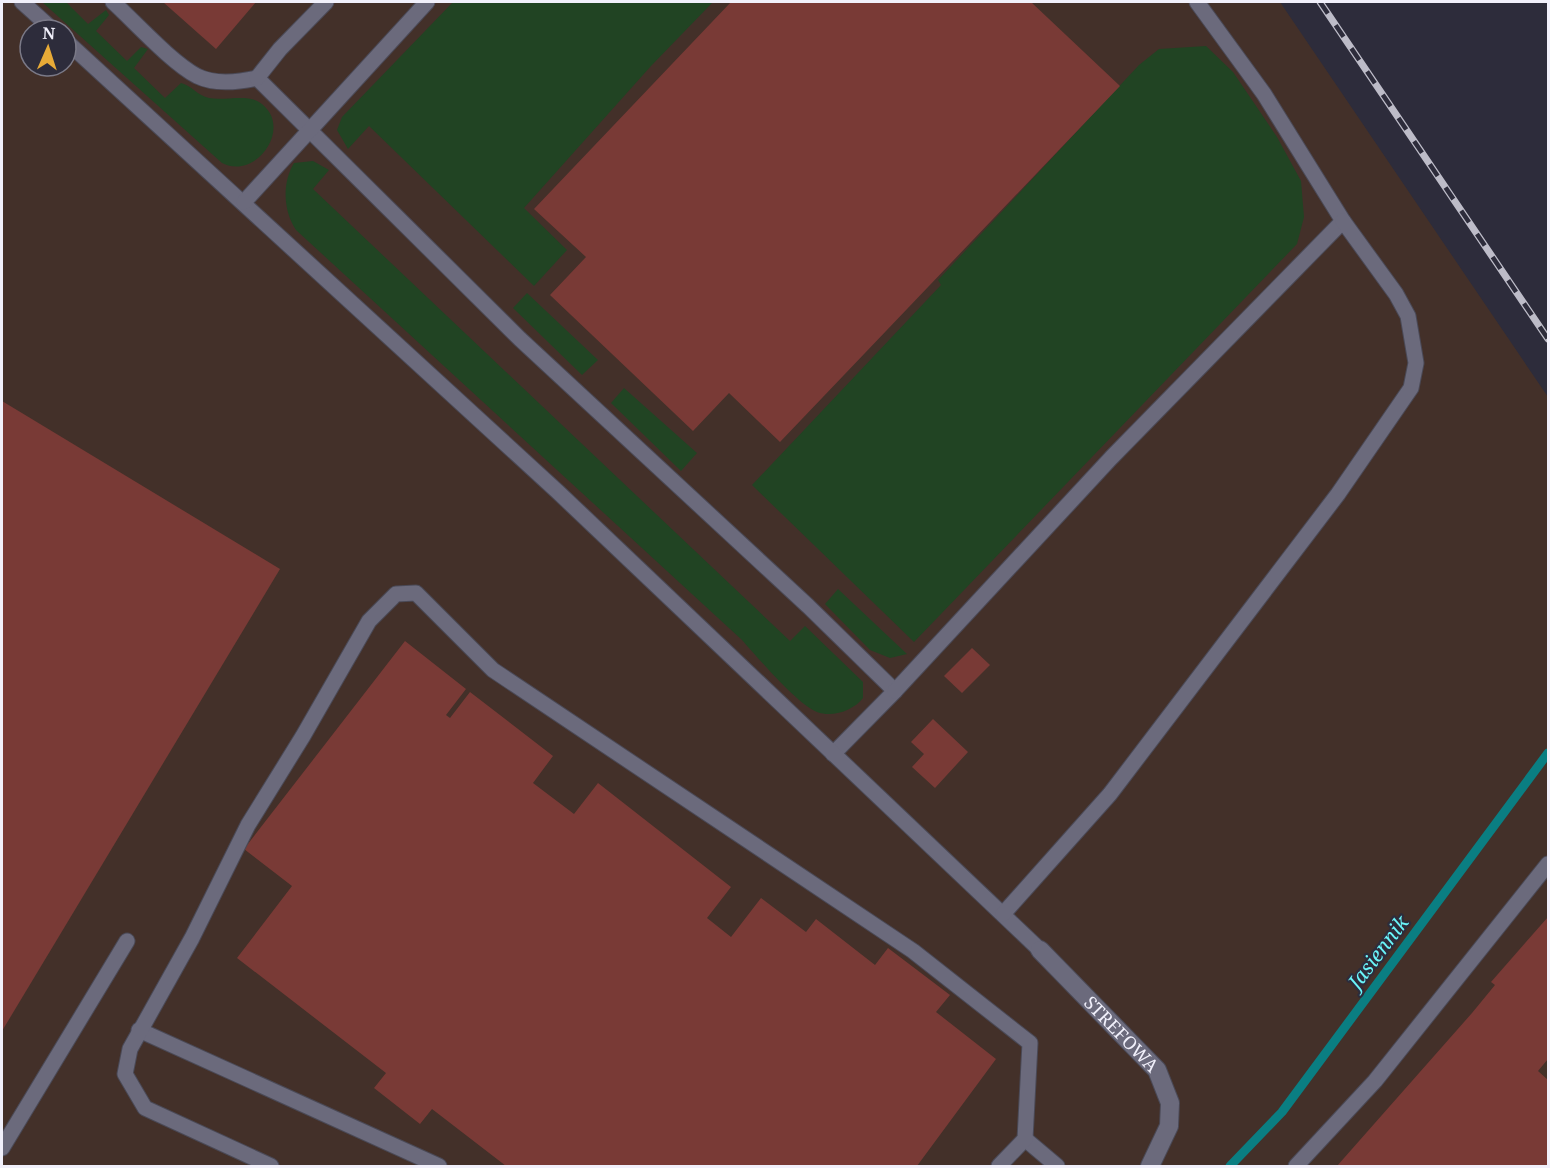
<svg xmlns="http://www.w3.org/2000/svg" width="1550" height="1168" font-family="'Noto Serif',serif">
  <rect width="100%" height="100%" fill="#2d2c3b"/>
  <path fill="#433029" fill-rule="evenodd" d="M2 2H1280L1548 397V1166H2ZM30 30H66V66H30Z"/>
  <g fill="#214423">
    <path d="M42 2H66L88 24 106 10 109 15 96 31 127 61 141 47 148 49 134 68 165 98 181 83C191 85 198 96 209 98 224 101 246 94 259 102 295 125 257 181 222 163Z"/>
    <polygon points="453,2 713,2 651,66 524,208 567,250 534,286 369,126 348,149 337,130 342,117"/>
    <polygon points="1206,46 1233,72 1277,137 1301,181 1304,217 1297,244 914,642 752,485 941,285 938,280 1139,65 1159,49"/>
    <path d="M313 161 329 170 313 189 790 641 805 626 863 682V698C854 710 833 718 817 712 798 705 757 657 742 640L296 230C283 210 282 183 294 163Z"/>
    <polygon points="527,293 598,360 582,375 513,308"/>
    <polygon points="624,388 697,453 681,471 611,403"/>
    <polygon points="838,589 907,654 890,658 870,650 825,604"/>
  </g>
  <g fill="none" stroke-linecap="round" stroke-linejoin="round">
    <polyline stroke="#0a7e82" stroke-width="9" points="1230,1166 1282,1112 1548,753"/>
  </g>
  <g fill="#793a36">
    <polygon points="163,2 256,2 216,49"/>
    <polygon points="731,2 1031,2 1120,86 780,442 729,393 693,431 550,295 586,257 534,209"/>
    <polygon points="2,401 280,569 2,1031"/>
    <polygon points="405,641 466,689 446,715 450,718 470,692 553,756 533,783 574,814 598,783 731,887 707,918 731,937 761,898 806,932 816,919 875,965 888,948 950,995 936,1012 996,1059 917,1166 506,1166 432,1109 420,1124 374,1088 386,1073 237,958 292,886 244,849"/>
    <polygon points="972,648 990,665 962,693 944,676"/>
    <polygon points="933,719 968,752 935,788 912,767 924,754 911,742"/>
    <polygon points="1548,917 1548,1059 1538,1071 1548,1080 1548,1166 1337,1166 1472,1013 1495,985 1491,982"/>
  </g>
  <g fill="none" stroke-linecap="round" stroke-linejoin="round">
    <defs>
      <g id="lane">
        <polyline points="22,2 53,30"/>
        <path d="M113 2C136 23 171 62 197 76 215 85 239 82 257 78L520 339 808 606 895 691 833 754"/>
        <polyline points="66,41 558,492 1040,950"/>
        <polyline points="257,78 280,49 326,2"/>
        <polyline points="244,202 427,2"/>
        <polyline points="895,691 1111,458 1343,221 1264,94 1197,2"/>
        <polyline points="1003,914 1110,794 1338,494 1411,388 1416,363 1408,316 1396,294 1343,221"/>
        <polyline points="139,1030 439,1166"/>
        <polyline points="1025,1139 1057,1166"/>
        <polyline points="2,1148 127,941"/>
        <polyline points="271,1166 145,1108 125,1074 130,1049 192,938 248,825 303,736 369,621 396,594 416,593 493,670 913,951 1030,1043 1025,1139 999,1166"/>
        <polyline points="1296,1166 1375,1081 1548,864"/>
      </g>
      <g id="street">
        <path id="s1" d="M1040 950 1157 1070 1170 1103 1169 1126 1150 1166"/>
      </g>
    </defs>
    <use href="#lane" stroke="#4a4956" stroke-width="17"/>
    <use href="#street" stroke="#4a4956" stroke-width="20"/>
    <use href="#lane" stroke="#6b6a7c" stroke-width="15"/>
    <use href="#street" stroke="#6b6a7c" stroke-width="18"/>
    <defs>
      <polyline id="rail" points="1320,2 1548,339"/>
    </defs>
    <use href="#rail" stroke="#bdbcc8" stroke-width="7"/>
    <use href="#rail" stroke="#2d2c3b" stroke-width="4.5" stroke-dasharray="14" stroke-linecap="butt"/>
  </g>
  <g text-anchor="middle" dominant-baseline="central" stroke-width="4.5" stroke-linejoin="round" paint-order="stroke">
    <g font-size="18" fill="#f1f0fb" stroke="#2d2c3b">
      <text stroke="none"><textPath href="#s1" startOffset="117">STREFOWA</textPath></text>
    </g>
    <g font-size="20" font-style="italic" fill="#6af5fa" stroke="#2d2c3b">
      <text transform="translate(1378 952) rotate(-53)">Jasiennik</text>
    </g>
  </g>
  <rect width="1550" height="1168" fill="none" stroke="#f1f0fb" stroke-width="6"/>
  <g transform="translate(48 48) rotate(3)"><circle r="28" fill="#2d2c3b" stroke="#7b7a88" stroke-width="1.5"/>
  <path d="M0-4.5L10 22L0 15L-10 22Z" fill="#e8ab37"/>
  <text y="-9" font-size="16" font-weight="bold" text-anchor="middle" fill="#f1f0fb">N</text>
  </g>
</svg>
